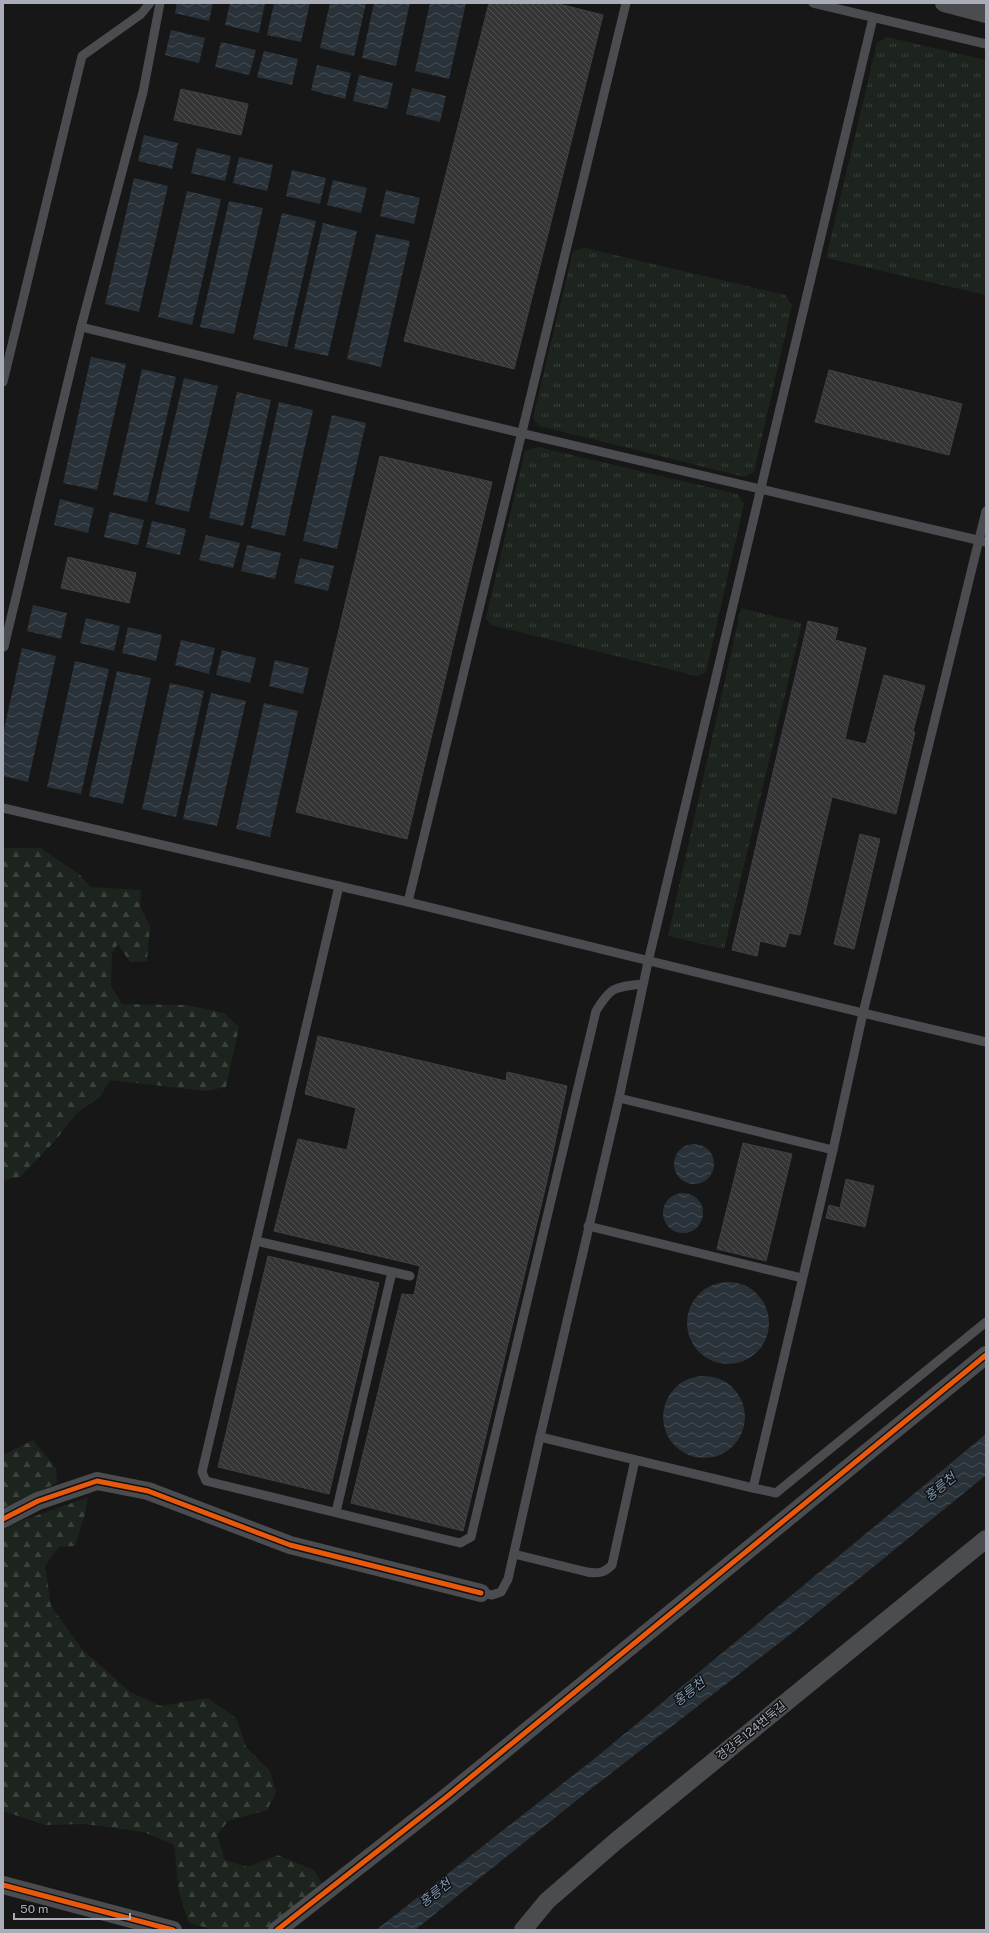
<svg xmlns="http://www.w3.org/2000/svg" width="989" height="1933" font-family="'Public Sans','Noto Sans KR',sans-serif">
  <defs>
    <pattern id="grass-tufts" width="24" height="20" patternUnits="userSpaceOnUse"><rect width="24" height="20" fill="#1d241e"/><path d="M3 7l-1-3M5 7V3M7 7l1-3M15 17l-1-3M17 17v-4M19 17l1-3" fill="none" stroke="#3b413d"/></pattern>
    <pattern id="forest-firs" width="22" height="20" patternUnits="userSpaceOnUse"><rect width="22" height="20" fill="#1d241e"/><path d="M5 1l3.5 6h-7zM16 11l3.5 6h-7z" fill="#3b413d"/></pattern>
    <pattern id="water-waves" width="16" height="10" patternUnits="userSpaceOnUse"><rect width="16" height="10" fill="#2a3239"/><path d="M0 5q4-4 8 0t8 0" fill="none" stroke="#464d54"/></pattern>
    <pattern id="building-back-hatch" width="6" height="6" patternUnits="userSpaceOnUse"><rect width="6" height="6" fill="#353536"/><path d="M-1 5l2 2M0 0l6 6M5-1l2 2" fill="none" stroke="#4f5051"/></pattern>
  </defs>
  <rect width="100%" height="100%" fill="#171717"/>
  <g fill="url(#grass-tufts)">
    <polygon points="886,37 986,60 986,295 826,258 877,43"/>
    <polygon points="585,248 785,295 792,305 754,472 745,477 539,426 533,418 573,251"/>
    <polygon points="538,447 737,494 744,504 706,672 697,676 491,625 486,618 525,451"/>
    <polygon points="741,608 802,623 724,949 668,936"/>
  </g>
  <g fill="url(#forest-firs)">
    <polygon points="3,848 41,848 80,875 90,887 141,890 140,907 150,926 147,961 130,962 118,944 112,953 111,986 122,1004 186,1005 224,1013 239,1027 226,1087 205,1091 110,1080 100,1097 76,1114 54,1142 20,1177 3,1180"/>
    <polygon points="33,1440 56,1468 57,1483 3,1508 3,1455"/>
    <polygon points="88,1497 85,1514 75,1546 59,1547 45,1566 51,1606 82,1649 130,1692 160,1706 208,1698 236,1718 246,1747 270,1771 276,1793 267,1810 228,1821 217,1835 225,1860 248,1867 277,1855 314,1870 323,1885 265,1930 215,1930 189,1923 179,1892 174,1845 144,1832 84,1824 45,1825 3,1811 3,1529 13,1524"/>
  </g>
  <g fill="url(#water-waves)">
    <polygon points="177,3 213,3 209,21 175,13"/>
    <polygon points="230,3 265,3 259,33 225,25"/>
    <polygon points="274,3 310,3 301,42 267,35"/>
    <polygon points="330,3 366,3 354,56 320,48"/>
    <polygon points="374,3 410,3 396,66 362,58"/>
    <polygon points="430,3 466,3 449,79 415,71"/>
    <polygon points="171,30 205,38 199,63 165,55"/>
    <polygon points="221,42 256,50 249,75 215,67"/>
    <polygon points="264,51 298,59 292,85 257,77"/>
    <polygon points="317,65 351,73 345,99 311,90"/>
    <polygon points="359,75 393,83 387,109 353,101"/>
    <polygon points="412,88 446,96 440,122 406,114"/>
    <polygon points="144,135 178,143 172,169 138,161"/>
    <polygon points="197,148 231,156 225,181 191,173"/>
    <polygon points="239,157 273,165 267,191 233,183"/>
    <polygon points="292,170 326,178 320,204 286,196"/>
    <polygon points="134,178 168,186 139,312 105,304"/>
    <polygon points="333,180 367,188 361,213 327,205"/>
    <polygon points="386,190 420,198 414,224 380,216"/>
    <polygon points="187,191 221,199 192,325 158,317"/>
    <polygon points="229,201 263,208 234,334 200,327"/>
    <polygon points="282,213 316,221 287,347 253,339"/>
    <polygon points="323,223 357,231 328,356 294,349"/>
    <polygon points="376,234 410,241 381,367 347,359"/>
    <polygon points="91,357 126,364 97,490 63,483"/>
    <polygon points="142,369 176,377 147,502 113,495"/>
    <polygon points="184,378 218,386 189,512 155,504"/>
    <polygon points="237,392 271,400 243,526 209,518"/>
    <polygon points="279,402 313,410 285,536 251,528"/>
    <polygon points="332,415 366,423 337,549 303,541"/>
    <polygon points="60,499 94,508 88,533 54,525"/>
    <polygon points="110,512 144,520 138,545 104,537"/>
    <polygon points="152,521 186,529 180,555 146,547"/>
    <polygon points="206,535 240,543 233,568 199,560"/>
    <polygon points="247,545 281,553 275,579 241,571"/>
    <polygon points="300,558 334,566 328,591 294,583"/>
    <polygon points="33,605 67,613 61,639 27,631"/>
    <polygon points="86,618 120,626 114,651 80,643"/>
    <polygon points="128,627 162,635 156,661 122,653"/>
    <polygon points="181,640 215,648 209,674 175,665"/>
    <polygon points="22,648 56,656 28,782 3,776 3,734"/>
    <polygon points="222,650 256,658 250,683 216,675"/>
    <polygon points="275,660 309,668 303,694 269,686"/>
    <polygon points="75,661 109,669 81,794 47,787"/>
    <polygon points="117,671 151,678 123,804 89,796"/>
    <polygon points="170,683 204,691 176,817 142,809"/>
    <polygon points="211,693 246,701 217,826 183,819"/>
    <polygon points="264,703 298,711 270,837 236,829"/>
    <circle cx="694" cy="1164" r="20"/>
    <circle cx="683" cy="1213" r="20"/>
    <circle cx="728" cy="1323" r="41"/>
    <circle cx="704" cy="1417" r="41"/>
    <polygon points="986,1434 986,1475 796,1630 592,1788 415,1930 376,1930 599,1755"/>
  </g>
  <g fill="url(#building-back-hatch)" stroke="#3f4043">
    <polygon points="489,3 555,3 603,15 514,369 404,341"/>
    <polygon points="181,89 248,104 241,135 174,120"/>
    <polygon points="829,370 962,404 949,455 815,422"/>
    <polygon points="380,456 492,482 407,839 296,812"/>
    <polygon points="68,557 136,573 129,603 61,588"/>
    <polygon points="808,621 838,628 835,640 866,648 845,739 866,744 884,675 925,686 913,731 915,732 896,814 832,797 800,935 789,933 785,947 760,941 757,956 732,950"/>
    <polygon points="860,834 880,839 854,949 834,944"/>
    <polygon points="318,1036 506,1081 507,1072 567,1086 546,1185 463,1531 351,1503 402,1294 414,1295 420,1266 274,1231 298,1139 347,1150 356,1108 305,1094"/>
    <polygon points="743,1143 792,1154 766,1261 717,1249"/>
    <polygon points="846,1179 874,1186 865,1227 826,1218 829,1205 840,1208"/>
    <polygon points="268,1256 379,1283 329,1494 218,1467"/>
  </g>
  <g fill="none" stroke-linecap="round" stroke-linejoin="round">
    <g stroke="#4b4c50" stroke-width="9">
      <polyline points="813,3 986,44"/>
      <polyline points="81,327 143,92 160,3"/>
      <polyline points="3,382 82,56 141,14 150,3"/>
      <polyline points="986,511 863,1013 986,1042"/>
      <polyline points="4,647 81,327 521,433 986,542"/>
      <polyline points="3,808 408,902 863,1013 833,1150 753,1488 776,1493 986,1322"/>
      <path d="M339 886 202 1472 206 1481 460 1543 471 1537 596 1011C611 986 615 987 643 984"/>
      <polyline points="408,902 626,3"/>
      <polyline points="619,1098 833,1150"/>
      <polyline points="588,1226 802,1278"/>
      <polyline points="256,1241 410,1276"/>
      <polyline points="753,1488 540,1437 619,1098 648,962 873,18"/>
      <polyline points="336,1512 392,1272"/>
      <path d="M514 1554 587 1572C598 1574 604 1573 612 1565L635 1460"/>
      <polyline points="481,1593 492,1595 501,1592 508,1579 540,1437"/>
    </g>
    <g stroke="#4b4c50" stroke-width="18">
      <polyline points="944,3 986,14"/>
      <polyline points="3,1519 38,1501 97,1481 148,1491 290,1545 481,1593"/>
      <polyline points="3,1885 173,1930"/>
      <polyline points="277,1930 449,1795 986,1355"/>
      <polyline points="523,1930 547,1901 615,1842 986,1539"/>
    </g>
    <defs>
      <g id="cycleway">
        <polyline points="3,1519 38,1501 97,1481 148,1491 290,1545 481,1593"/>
        <polyline points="3,1885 173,1930"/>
        <polyline points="277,1930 449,1795 986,1355"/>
      </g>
    </defs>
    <use href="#cycleway" stroke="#111113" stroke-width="8"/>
    <use href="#cycleway" stroke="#e8590c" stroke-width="5"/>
  </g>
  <g text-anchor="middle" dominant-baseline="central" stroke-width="3" stroke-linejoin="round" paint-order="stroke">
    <g font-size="12" fill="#a8adb8" stroke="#111113">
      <text transform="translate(751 1731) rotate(-39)">경강로124번둑길</text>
    </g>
    <g font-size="13" font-style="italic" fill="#7f9bb3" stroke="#111113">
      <text transform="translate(940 1487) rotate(-39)">홍릉천</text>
      <text transform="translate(689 1692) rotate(-38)">홍릉천</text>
      <text transform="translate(435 1893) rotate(-38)">홍릉천</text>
    </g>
  </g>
  <rect width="989" height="1933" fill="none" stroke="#a8adb8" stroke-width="8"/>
  <path d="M14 1913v6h116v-6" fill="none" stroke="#a8adb8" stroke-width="2"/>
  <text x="20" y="1913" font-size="12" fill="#a8adb8" stroke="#111113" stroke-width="3" paint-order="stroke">50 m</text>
</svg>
